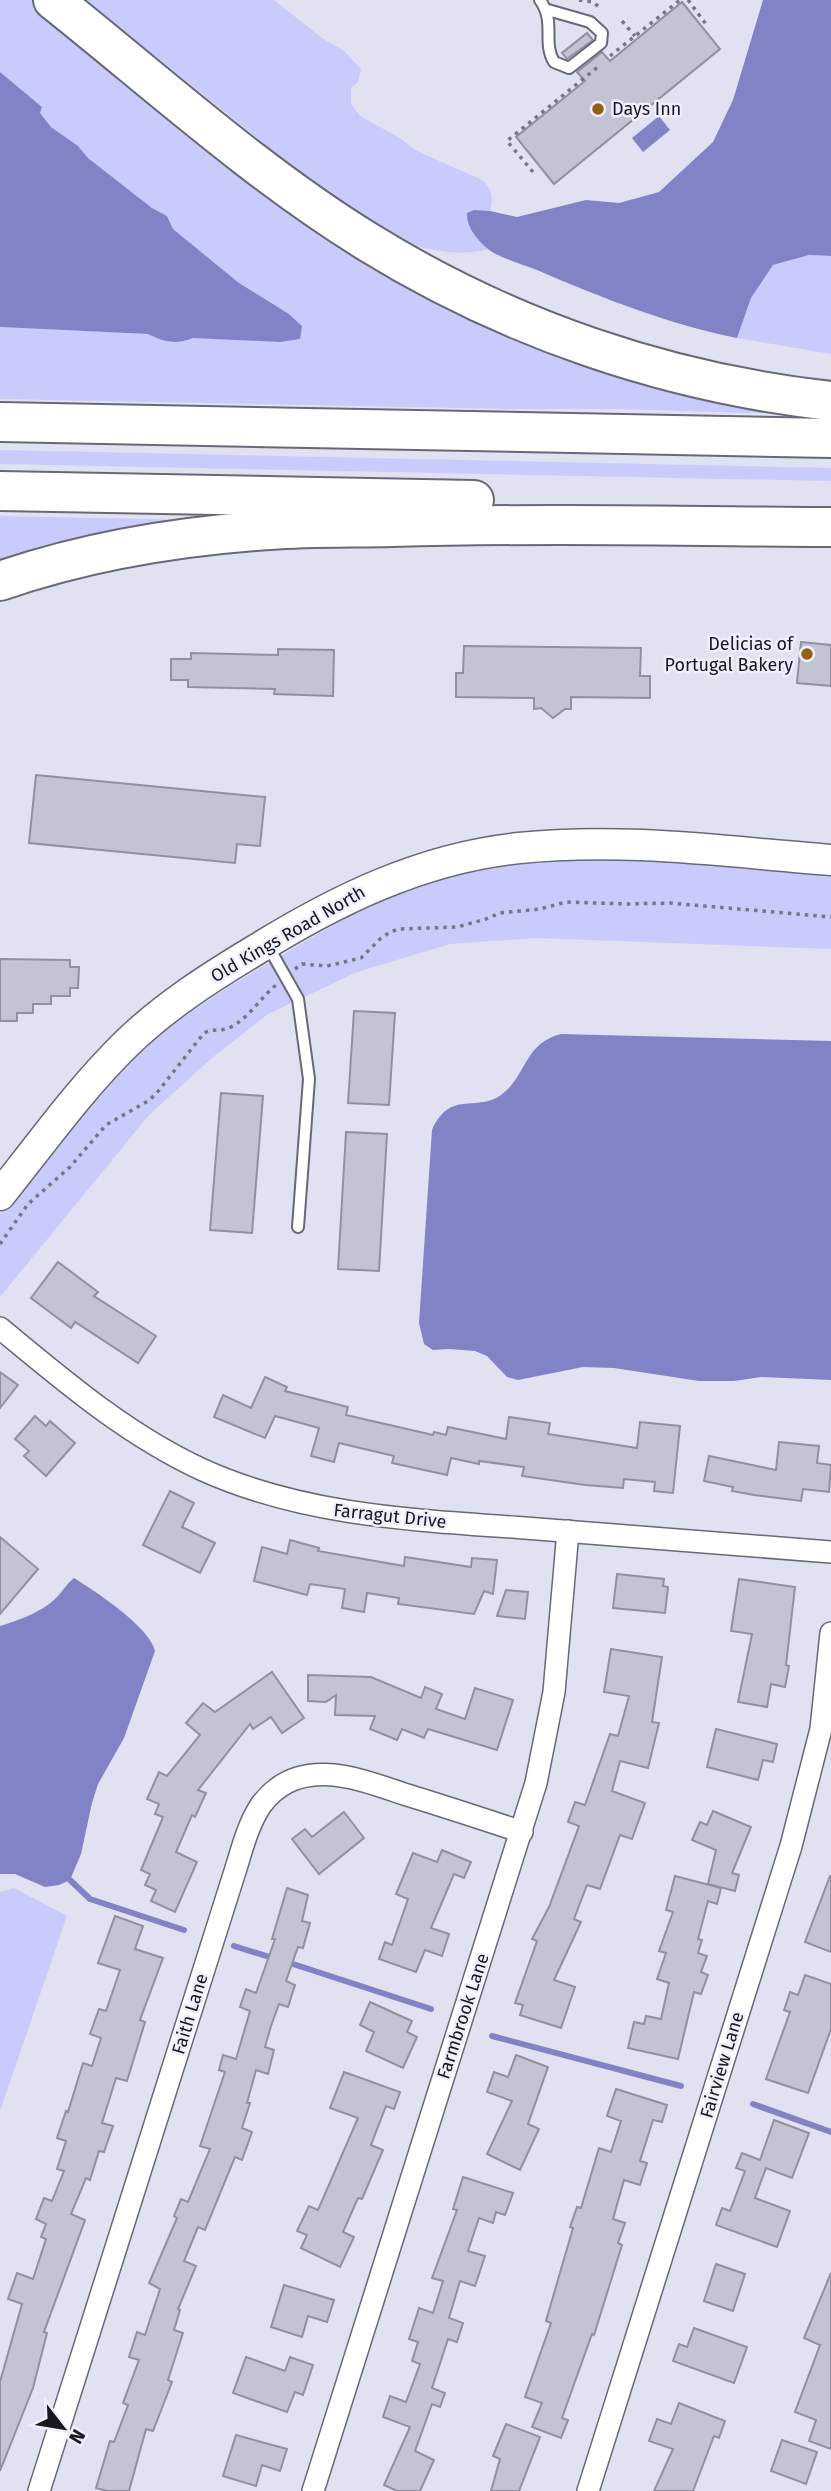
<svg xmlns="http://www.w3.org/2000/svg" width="831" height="2491" font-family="'Fira Sans',sans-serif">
  <rect width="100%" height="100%" fill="#e0e2f1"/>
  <g fill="#c8cbfb">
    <path d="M0 0H43L412 278 831 412 747 413 618 409H514L0 399V327L149 334C164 342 176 345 193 338L280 342 302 326 289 314 239 283 173 229 167 216 152 208 88 158 78 146 51 127 40 113 42 107 0 72Z"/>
    <path d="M85 0H274L322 38 344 51 361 69 358 82 351 88V104L360 116 400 138 415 150 482 180C492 189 494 198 490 211L474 210 467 213C466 230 478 238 488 249 467 256 431 252 410 243 353 217 304 175 256 137 199 91 142 46 85 0Z"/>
    <polygon points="809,255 831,256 831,354 737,338 751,298 773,265"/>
    <polygon points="0,450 831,468 831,481 0,464"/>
    <polygon points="0,516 195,520 0,573"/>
    <polygon points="593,855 831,870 831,949 536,938 450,944 357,972 268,1014 213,1057 149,1115 0,1297 0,1214 118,1070 159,1033 230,986 381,897 472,868"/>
    <polygon points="14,1888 67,1916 0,2111 0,1892"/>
  </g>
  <g fill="#8183c6">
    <path d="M763 0H831V256L809 255 773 265 751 298 737 338C668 324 602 298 537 270 522 264 501 259 488 249 477 240 466 227 467 213L474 210 490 211 517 217 586 200 619 203 659 192 713 142 733 100Z"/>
    <path d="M0 72 42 107 40 113 51 127 78 146 88 158 152 208 167 216 173 229 239 283 289 314 302 326 300 339 280 342 193 338C176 345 164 342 148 334L0 327Z"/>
    <polygon points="659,116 670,130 643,152 632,138"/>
    <path d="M561 1034 831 1041V1380L761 1377 734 1381H699L614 1368 583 1367 518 1380 507 1377 487 1356 475 1351 449 1349 433 1350 424 1344 419 1323 432 1130C451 1089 475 1113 501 1095 527 1076 524 1043 561 1034Z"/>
    <path d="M74 1578C95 1591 150 1627 155 1651L124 1738 98 1784 92 1803 81 1854 70 1880 59 1885 45 1887 15 1874H0V1626C19 1620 40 1613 55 1599 62 1593 66 1584 74 1578Z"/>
  </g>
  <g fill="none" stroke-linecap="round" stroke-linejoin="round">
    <g stroke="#8183c6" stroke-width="6">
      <polyline points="70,1880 90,1899 184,1930"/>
      <polyline points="234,1946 276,1959"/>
      <polyline points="287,1962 431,2009"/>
      <polyline points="492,2036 681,2086"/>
      <polyline points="753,2104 831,2132"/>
    </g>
  </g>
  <g fill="#c3c4d3" stroke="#8f919e" stroke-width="2">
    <polygon points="682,2 720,49 554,184 516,137 585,81 577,72 602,52 610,61"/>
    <polygon points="587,33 593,40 567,59 562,53"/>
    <polygon points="801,642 831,645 831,686 797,683"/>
    <polygon points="464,646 641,648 640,676 650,676 650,698 571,697 571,709 565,709 553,718 541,708 534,709 534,698 456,697 456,673 463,673"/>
    <polygon points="278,649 334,650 333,696 274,694 275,689 188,687 188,680 171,680 171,659 191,659 191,653 278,655"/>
    <polygon points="36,775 265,797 260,846 237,844 235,863 29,843"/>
    <polygon points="0,959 70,960 70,967 79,967 78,988 70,988 70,996 51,996 51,1004 33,1004 33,1013 17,1013 17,1021 0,1021"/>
    <polygon points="354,1011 395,1013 389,1105 348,1103"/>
    <polygon points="221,1093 263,1096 252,1233 210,1230"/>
    <polygon points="346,1132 387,1134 379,1271 338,1269"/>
    <polygon points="58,1262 98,1292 94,1296 156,1336 138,1363 75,1322 71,1328 31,1298"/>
    <polygon points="0,1372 18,1385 0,1408"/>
    <polygon points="265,1377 287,1387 285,1391 348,1407 346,1415 433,1435 434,1432 446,1435 448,1427 506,1439 509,1417 550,1423 548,1434 637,1448 640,1422 680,1426 673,1493 654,1491 655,1482 624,1479 623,1488 585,1485 522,1476 524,1467 479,1461 479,1464 451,1458 447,1475 392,1463 394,1456 339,1443 334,1462 311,1456 319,1428 275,1416 265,1438 214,1417 223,1395 251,1408"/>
    <polygon points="35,1416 46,1426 50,1421 75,1443 46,1476 24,1456 29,1451 15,1439"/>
    <polygon points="779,1442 819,1446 817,1463 831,1465 829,1492 803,1489 801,1501 754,1495 732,1491 733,1487 704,1481 709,1456 776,1470"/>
    <polygon points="170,1491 194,1503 182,1527 215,1543 200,1573 143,1545"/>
    <polygon points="0,1537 38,1569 0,1614"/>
    <polygon points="290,1540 319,1548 318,1551 404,1566 405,1557 471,1567 472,1558 497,1560 493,1594 484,1591 474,1614 398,1604 399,1598 367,1593 364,1612 342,1608 345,1589 310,1584 307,1595 254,1581 262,1547 287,1554"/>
    <polygon points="617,1574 664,1579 663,1586 668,1587 665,1613 613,1608"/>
    <polygon points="739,1579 795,1587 786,1665 789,1666 785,1687 771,1684 767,1707 738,1702 752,1634 731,1631"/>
    <polygon points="506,1590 528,1592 525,1619 497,1616"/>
    <polygon points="611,1649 662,1657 652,1722 659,1723 648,1768 620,1761 612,1791 645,1803 632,1839 620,1835 600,1889 587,1885 574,1919 581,1922 554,1980 575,1987 561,2028 520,2015 523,2005 515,2003 537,1941 532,1939 549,1907 579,1826 568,1822 575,1802 585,1805 610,1734 618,1736 629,1696 604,1692"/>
    <polygon points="272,1672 304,1718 282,1733 271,1717 253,1729 250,1724 198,1790 206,1793 195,1817 192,1815 176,1852 197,1862 175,1912 151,1901 156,1890 145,1885 150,1874 141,1870 163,1817 155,1814 159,1804 147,1799 159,1772 167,1776 200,1735 186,1723 203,1703 215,1712"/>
    <polygon points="308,1675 371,1677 421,1698 425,1687 442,1694 436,1709 465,1719 475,1688 513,1700 497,1750 428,1729 424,1738 402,1729 397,1740 370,1729 375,1716 335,1715 336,1695 326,1702 308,1701"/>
    <polygon points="716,1729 777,1744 773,1762 763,1760 758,1780 707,1767"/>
    <polygon points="713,1811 751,1827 732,1873 739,1875 735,1891 708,1884 716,1850 692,1840 700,1822 707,1825"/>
    <polygon points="344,1812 364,1838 319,1874 292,1839 305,1829 312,1837"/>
    <polygon points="442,1850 471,1862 464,1878 454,1874 431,1928 449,1934 442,1956 425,1950 416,1972 379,1959 385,1942 392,1945 408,1899 396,1894 413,1853 437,1862"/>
    <polygon points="675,1876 721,1888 717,1904 708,1901 698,1939 702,1940 698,1953 707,1956 701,1972 708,1975 701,1994 694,1992 678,2059 628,2048 634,2022 644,2024 646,2016 661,2019 669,1983 657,1979 666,1953 659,1951 673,1912 666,1910"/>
    <polygon points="830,1876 831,1876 831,1952 805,1942"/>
    <polygon points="287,1888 308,1895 302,1921 310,1923 303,1948 298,1947 286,1981 295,1985 288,2007 279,2004 271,2026 265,2047 274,2050 268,2074 256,2070 247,2103 250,2103 242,2128 252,2132 242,2160 235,2157 205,2230 198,2227 184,2261 196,2266 178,2309 180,2310 174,2330 183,2333 168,2380 172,2382 153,2431 146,2429 129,2491 107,2491 96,2488 110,2441 114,2442 128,2405 123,2403 139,2360 129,2357 137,2332 145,2335 160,2289 149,2283 177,2218 174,2216 181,2199 188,2202 210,2149 200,2146 225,2072 219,2070 223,2055 236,2059 250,2011 240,2007 246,1989 256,1993 275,1939 272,1939"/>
    <polygon points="115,1916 143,1926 135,1949 163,1958 140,2020 145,2022 127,2081 116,2078 102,2123 113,2126 104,2152 99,2151 90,2180 86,2178 71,2214 85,2220 44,2332 47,2333 33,2388 0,2471 0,2382 22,2304 8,2299 17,2273 33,2279 46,2239 41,2237 46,2224 36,2219 44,2198 52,2201 64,2171 57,2169 66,2141 57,2138 66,2111 68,2112 83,2063 92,2066 101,2038 90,2034 99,2009 106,2011 120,1970 98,1963"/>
    <polygon points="805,1975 831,1984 831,2029 808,2093 766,2079 790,2012 784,2010 790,1992 798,1995"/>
    <polygon points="370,2002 412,2021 407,2032 417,2037 403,2068 366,2051 374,2032 360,2025"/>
    <polygon points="516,2055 548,2067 528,2124 539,2129 520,2170 487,2154 512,2101 487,2092 494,2072 508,2077"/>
    <polygon points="344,2072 400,2092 394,2109 386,2106 371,2145 383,2150 362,2199 358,2198 343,2232 354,2237 340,2267 301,2248 307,2235 297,2231 309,2206 318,2210 358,2118 330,2108"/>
    <polygon points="616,2089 667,2105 662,2122 653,2120 640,2161 647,2163 640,2185 624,2180 613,2219 625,2223 618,2243 622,2245 594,2335 592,2334 562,2418 568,2420 561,2438 532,2427 542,2403 525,2397 551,2323 546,2321 573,2228 570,2227 577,2207 581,2208 599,2148 611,2152 621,2121 607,2116"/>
    <polygon points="774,2120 809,2133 792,2178 766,2168 755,2198 790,2211 777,2247 716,2225 722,2208 730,2211 745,2171 736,2168 742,2153 760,2160"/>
    <polygon points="463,2177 513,2193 505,2215 496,2212 493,2223 479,2218 468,2251 485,2256 475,2286 460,2281 449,2318 463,2323 457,2342 448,2339 432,2388 445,2393 440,2407 432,2404 415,2451 434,2460 420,2491 397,2491 384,2485 410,2427 383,2417 390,2396 406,2402 420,2364 412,2361 418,2342 409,2339 419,2308 433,2313 443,2281 432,2278 457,2210 453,2209"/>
    <polygon points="716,2264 745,2274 733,2311 704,2301"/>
    <polygon points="831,2273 831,2449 809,2441 816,2420 795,2412 820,2345 804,2338"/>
    <polygon points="284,2285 334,2300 327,2322 308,2316 302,2337 271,2327"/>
    <polygon points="694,2328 747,2347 734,2383 673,2361 679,2344 687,2347"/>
    <polygon points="246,2357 285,2371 290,2357 313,2365 303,2395 295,2392 287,2412 233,2393"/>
    <polygon points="679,2403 725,2421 719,2438 714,2436 693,2491 654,2491 673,2449 649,2441 657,2419 671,2424"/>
    <polygon points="506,2424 540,2437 519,2491 491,2491 500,2459 493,2456"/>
    <polygon points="236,2435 287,2449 280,2471 262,2465 256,2486 223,2476"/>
    <polygon points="782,2440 817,2452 806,2484 771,2471"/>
  </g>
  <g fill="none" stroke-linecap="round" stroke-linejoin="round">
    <defs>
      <g id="lane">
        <path d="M540 0C556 22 542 42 554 62L569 68 601 43 602 33 590 22 548 10"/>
        <polyline points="268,946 298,999 309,1079 298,1227"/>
      </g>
      <g id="street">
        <path d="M0 1328C64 1381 127 1435 203 1470 305 1516 415 1520 525 1528 627 1536 729 1544 831 1552"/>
        <path d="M39 2491 237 1865C243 1845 249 1823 261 1805 298 1755 357 1778 404 1794 443 1806 483 1819 522 1832"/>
        <polyline points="313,2491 536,1783 554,1692 568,1531"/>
        <polyline points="588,2491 791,1846 821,1729 831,1633"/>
      </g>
      <path id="secondary" d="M0 1195C41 1144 79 1090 126 1044 164 1007 209 978 254 951 336 900 422 858 519 848 623 837 727 852 831 860"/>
      <g id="highway">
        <path d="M53 0C156 82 256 173 368 242 509 329 667 383 831 401"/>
        <polyline points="0,422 831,438"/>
        <polyline points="0,491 474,500"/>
        <path d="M0 581C87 551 179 536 270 530 310 527 351 528 392 527 538 523 684 526 831 527"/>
      </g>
    </defs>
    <use href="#lane" stroke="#686976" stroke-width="14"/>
    <use href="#street" stroke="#686976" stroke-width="24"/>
    <use href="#secondary" stroke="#686976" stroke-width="33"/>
    <use href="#highway" stroke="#686976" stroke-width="42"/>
    <g stroke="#767781" stroke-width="3.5" stroke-dasharray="3.5 5" stroke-linecap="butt">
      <polyline points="579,0 592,2 601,8"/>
      <polyline points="688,0 708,27"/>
      <polyline points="622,21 635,36"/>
      <polyline points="610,56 680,0"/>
      <polyline points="533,172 507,141 599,66"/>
      <polyline points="295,969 302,964 327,966 361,958 380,939 390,932 399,929 457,927 486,919 500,913 540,909 566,902 627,904 670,903 831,917"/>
      <path d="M0 1244 28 1204 70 1167 106 1125 148 1101 156 1094 204 1033C213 1028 222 1032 231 1027 250 1017 260 998 276 985"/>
    </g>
    <use href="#lane" stroke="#fff" stroke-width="10"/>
    <use href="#street" stroke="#fff" stroke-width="21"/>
    <use href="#secondary" stroke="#fff" stroke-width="30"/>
    <use href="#highway" stroke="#fff" stroke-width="38"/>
  </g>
  <g fill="#946113" stroke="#eeeffe" stroke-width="2.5">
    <circle cx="598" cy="109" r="7"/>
    <circle cx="807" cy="654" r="7"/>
  </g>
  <g text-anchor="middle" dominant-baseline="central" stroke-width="5" stroke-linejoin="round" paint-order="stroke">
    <g font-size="18" fill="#18181e" stroke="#eeeffe" text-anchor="start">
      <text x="612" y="109">Days Inn</text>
      <text x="793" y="644" text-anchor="end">Delicias of<tspan x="793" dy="21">Portugal Bakery</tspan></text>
    </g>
    <g font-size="18" fill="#18181e" stroke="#eeeffe">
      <text transform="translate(288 934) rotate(-30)">Old Kings Road North</text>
      <text transform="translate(390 1516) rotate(6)">Farragut Drive</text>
      <text transform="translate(190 2014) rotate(-73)">Faith Lane</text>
      <text transform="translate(463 2016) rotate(-72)">Farmbrook Lane</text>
      <text transform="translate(722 2065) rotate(-73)">Fairview Lane</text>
    </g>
  </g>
  <g transform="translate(63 2428) rotate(121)" stroke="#eeeffe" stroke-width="5" paint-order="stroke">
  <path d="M0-5L12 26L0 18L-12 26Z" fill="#18181e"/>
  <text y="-10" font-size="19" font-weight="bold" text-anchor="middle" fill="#18181e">N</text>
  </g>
</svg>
